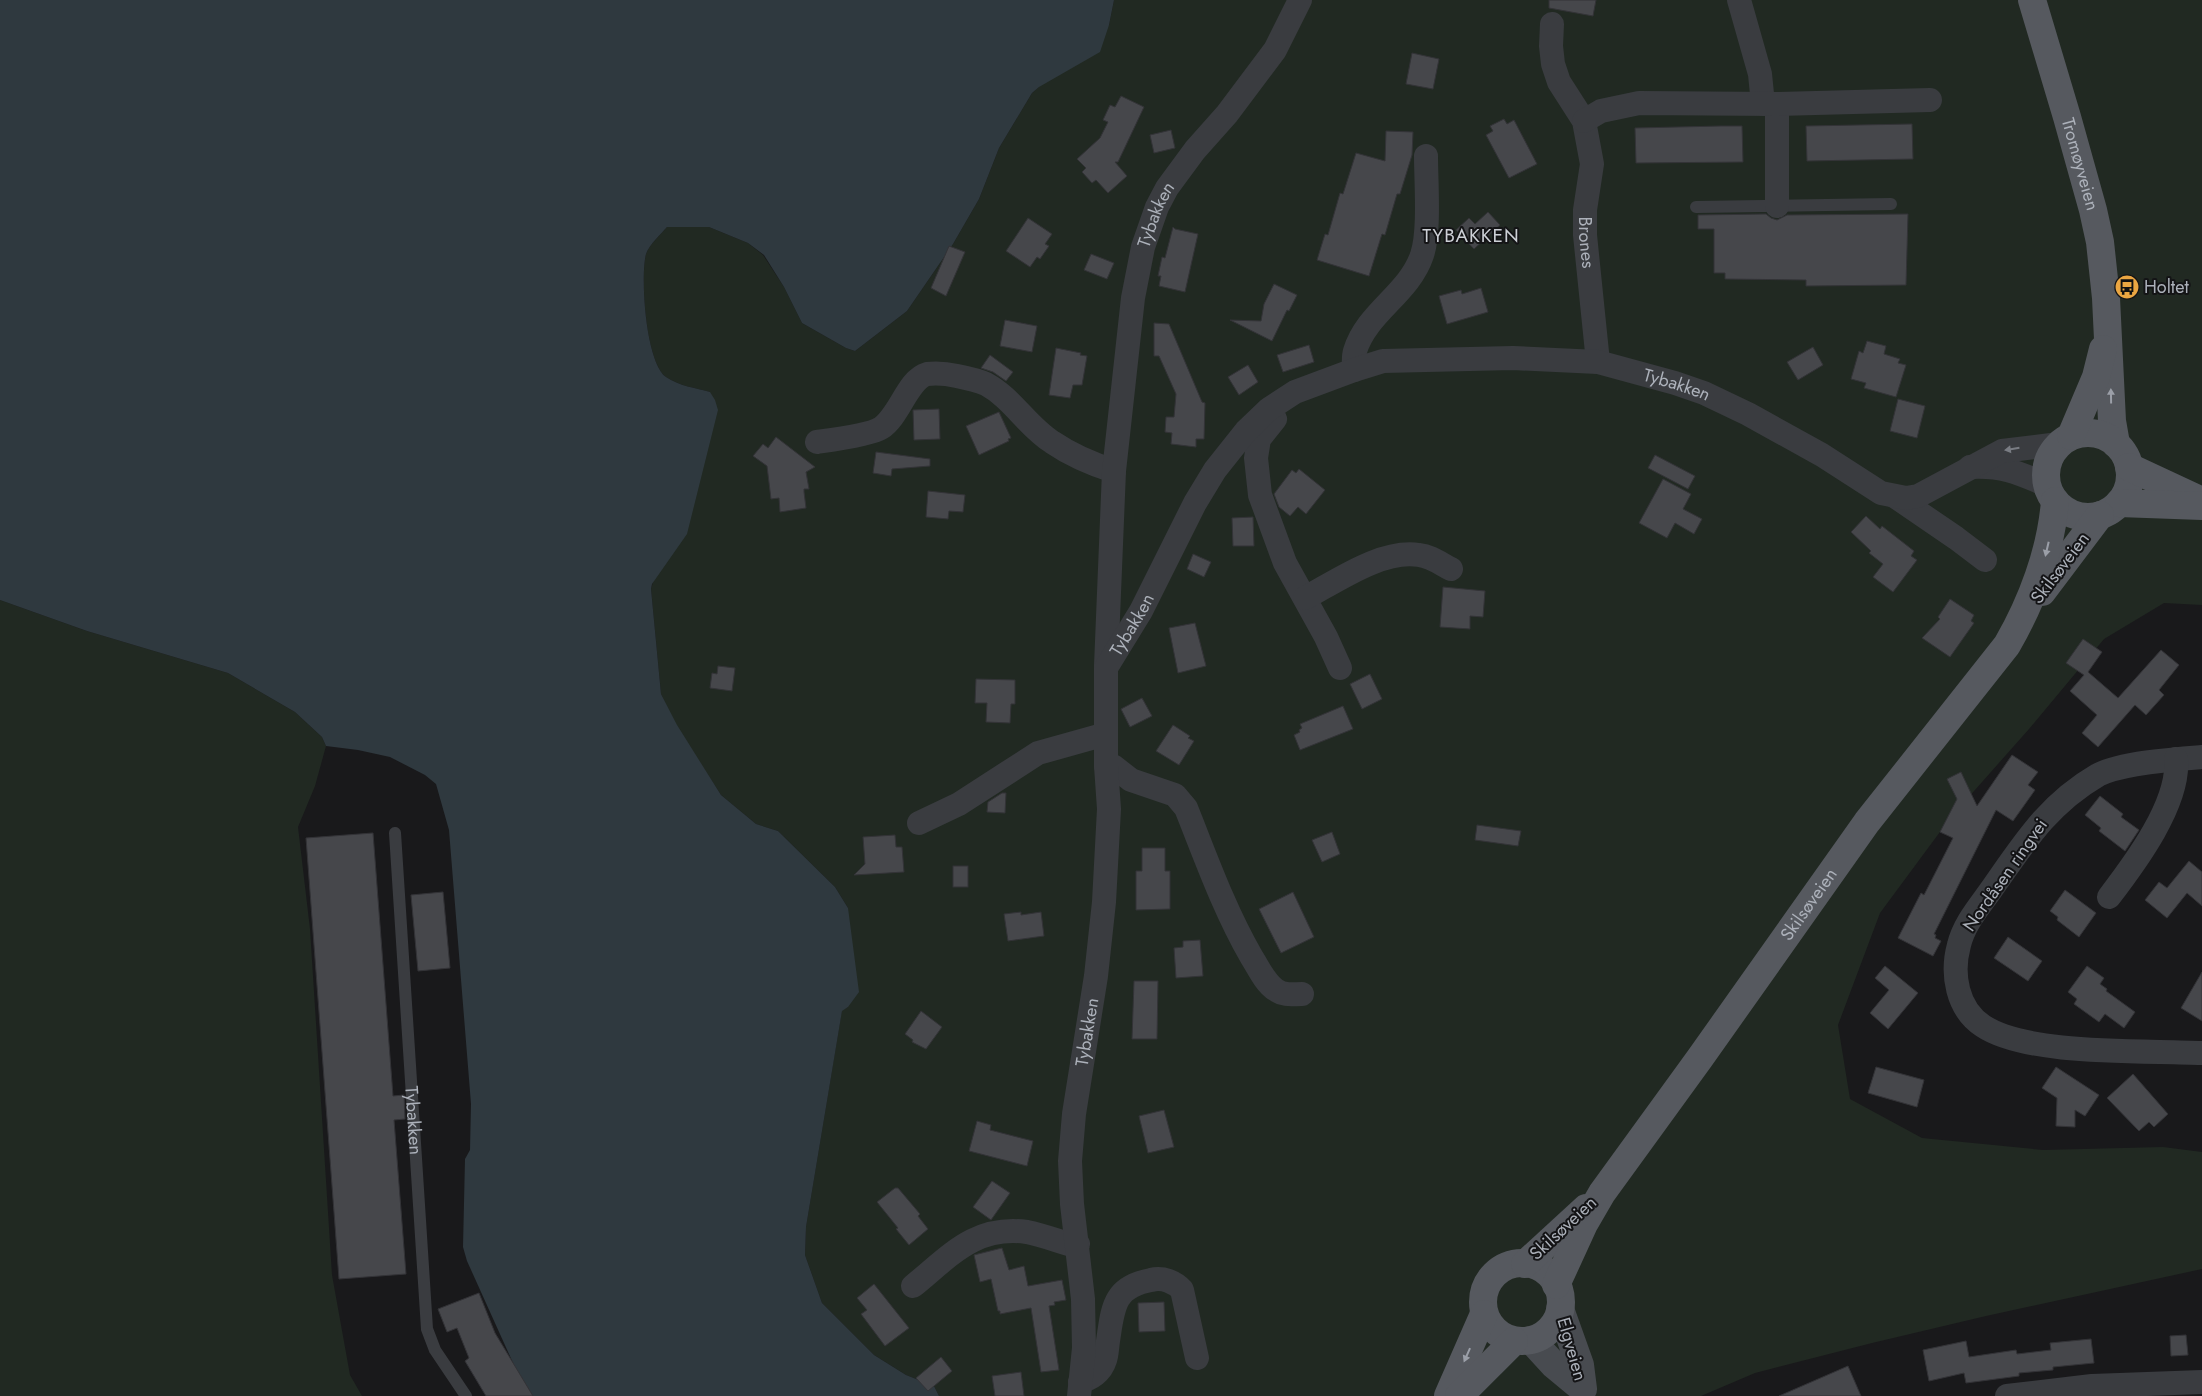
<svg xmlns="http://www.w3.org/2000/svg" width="2202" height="1396" font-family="Jost,sans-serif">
  <rect width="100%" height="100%" fill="#19191b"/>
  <g fill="#212922">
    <path d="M1114 0H2202V605L2164 603 2104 639 2029 729 1951 817 1880 913 1838 1025 1850 1099 1922 1138 2043 1150 2163 1147 2202 1152V1269L1986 1316 1872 1343 1755 1373 1701 1396H939L934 1386 906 1375 874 1355 822 1303 805 1255 806 1227 842 1010 848 1007V908L835 887 778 831 756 824 721 795 676 725 661 694 651 589 710 392C696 388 679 386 666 377 646 363 640 278 646 254 649 245 661 234 667 227H709L748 243 763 255 784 287 802 323 846 348 855 351 907 311 953 244 979 199 999 148 1032 93 1109 25Z"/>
    <polygon points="0,600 87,631 228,673 295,712 322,737 326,746 315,786 298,827 310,929 332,1275 350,1375 362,1396 0,1396"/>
  </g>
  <path fill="#2f393f" d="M0 0H1114L1109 25 1100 52 1039 87 1032 93 999 148 979 199 953 244 907 311 855 351 846 348 802 323 784 287 764 255 748 243 709 227H667C661 234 649 245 646 254 640 278 646 363 666 377 679 386 696 388 710 392L715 400 718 410 687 534 652 584 651 589 661 694 677 725 721 795 756 824 778 831 835 887 848 908 859 992 848 1007 842 1011 806 1227 805 1255 822 1303 874 1355 906 1375 934 1386 939 1396H528L467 1261 463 1247 465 1159 470 1150 471 1104 449 830 436 784 425 775 390 757 358 750 326 746 322 737 295 712 228 673 87 631 0 600Z"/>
  <g fill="#46474b" stroke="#333337">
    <polygon points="1549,0 1596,0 1593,16 1549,8"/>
    <polygon points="1412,53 1439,59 1433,89 1406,84"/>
    <polygon points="1121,96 1144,107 1118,162 1115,162 1127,176 1108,193 1096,180 1092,183 1082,172 1086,168 1077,159 1100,138 1108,122 1103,120 1110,105 1115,107"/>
    <polygon points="1504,119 1507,124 1514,120 1537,164 1509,178 1486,135 1493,131 1490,126"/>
    <polygon points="1912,124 1913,159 1807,161 1806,126"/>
    <polygon points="1721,126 1742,126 1743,162 1636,163 1635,128"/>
    <polygon points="1171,130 1175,148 1154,153 1150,135"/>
    <polygon points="1386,131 1413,132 1412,155 1400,194 1397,194 1385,235 1382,234 1369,276 1317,260 1325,234 1328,235 1340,193 1343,194 1356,153 1385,161"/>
    <polygon points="1488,212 1500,225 1474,249 1456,230 1469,218 1475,224"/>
    <polygon points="1766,214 1771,218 1777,220 1787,215 1908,214 1906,285 1806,286 1806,280 1725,279 1725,273 1714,273 1714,229 1698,229 1698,215"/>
    <polygon points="1028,218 1052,234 1045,244 1049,246 1040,259 1037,257 1030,267 1006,251"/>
    <polygon points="1173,227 1175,229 1198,234 1185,292 1159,286 1161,276 1158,276 1162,257 1165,258"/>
    <polygon points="949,246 965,252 946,296 931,288"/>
    <polygon points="1091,254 1114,263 1107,279 1084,270"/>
    <polygon points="1274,284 1297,295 1289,311 1287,310 1272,341 1230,320 1261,321 1264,304"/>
    <polygon points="1481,288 1488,312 1447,324 1439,296 1461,290 1462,294"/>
    <polygon points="1005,320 1037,326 1032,352 1000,346"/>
    <polygon points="1154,323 1169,324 1202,402 1205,403 1204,439 1196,439 1196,447 1171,444 1172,433 1165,432 1166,417 1174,417 1176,394 1159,356 1154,356"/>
    <polygon points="1867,341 1886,346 1884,354 1900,359 1898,363 1906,365 1896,397 1864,388 1866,383 1851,379 1859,351 1863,353"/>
    <polygon points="1309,345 1314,362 1283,372 1277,355"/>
    <polygon points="1813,347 1823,365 1798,380 1787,362"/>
    <polygon points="1056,348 1081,353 1080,355 1087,356 1082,385 1073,385 1070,398 1049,395"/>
    <polygon points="990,355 1013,372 1006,381 993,372 981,368"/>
    <polygon points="1248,365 1258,382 1239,395 1228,377"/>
    <polygon points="1898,399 1925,406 1917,438 1890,431"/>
    <polygon points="939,409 940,439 914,440 913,410"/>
    <polygon points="999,412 1011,438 1008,439 1009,441 979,455 966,426"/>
    <polygon points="776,437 815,467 806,472 809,489 804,489 804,492 806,508 780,512 779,498 771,499 767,466 753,456 763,444 768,448"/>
    <polygon points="876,452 930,459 930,466 892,469 891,476 873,473"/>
    <polygon points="1655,455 1695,476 1688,489 1648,468"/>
    <polygon points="1299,469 1325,490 1306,514 1298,507 1290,516 1279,507 1274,494 1292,470 1296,473"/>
    <polygon points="1663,479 1691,494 1683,509 1702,519 1694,534 1675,523 1667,538 1639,523"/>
    <polygon points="928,491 965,495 963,512 949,511 948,519 926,517"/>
    <polygon points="1866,516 1880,529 1882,526 1914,551 1911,556 1917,560 1893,592 1873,577 1883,564 1869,553 1871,551 1851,532"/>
    <polygon points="1253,517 1254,546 1233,546 1232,518"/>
    <polygon points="1193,554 1211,562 1204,577 1187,569"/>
    <polygon points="1443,587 1485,591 1483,617 1470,616 1470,629 1440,627"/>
    <polygon points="1950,599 1974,615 1971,621 1974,623 1950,657 1922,638 1940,619 1938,617"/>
    <polygon points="1195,623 1206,666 1178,673 1169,628"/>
    <polygon points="2083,639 2102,652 2088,672 2118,698 2161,650 2179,665 2159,690 2164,695 2146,715 2135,705 2098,747 2082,733 2097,715 2070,691 2084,675 2066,663"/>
    <polygon points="718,666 735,668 732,691 710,688 712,673 717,674"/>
    <polygon points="1370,674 1382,699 1362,709 1350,684"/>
    <polygon points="976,679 1015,680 1015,704 1011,704 1010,723 986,722 987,703 975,703"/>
    <polygon points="1142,698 1152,716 1130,727 1121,709"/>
    <polygon points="1343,706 1353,729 1300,750 1294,735 1300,732 1299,730 1302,728 1300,724"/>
    <polygon points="1173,725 1190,736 1188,738 1194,741 1179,765 1156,751"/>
    <polygon points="2012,755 2038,772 2028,785 2035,790 2013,821 1996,810 1934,934 1936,935 1935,938 1941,941 1933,956 1898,938 1921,893 1924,895 1953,838 1940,832 1957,799 1947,779 1961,772 1977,806"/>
    <polygon points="1002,793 1006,793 1005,813 987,812 988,802"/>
    <polygon points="2100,796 2123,814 2121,817 2139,830 2125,851 2099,831 2101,828 2085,815"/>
    <polygon points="1477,825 1521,831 1518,846 1475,840"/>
    <polygon points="1332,832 1340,854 1322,862 1312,840"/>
    <polygon points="373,833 393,1096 404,1095 405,1119 394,1120 406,1274 339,1279 306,838"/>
    <polygon points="895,835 896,847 902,847 904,872 854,875 865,864 863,837"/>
    <polygon points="1142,848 1165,848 1165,871 1170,871 1170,909 1136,910 1136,871 1142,871"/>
    <polygon points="2189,861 2202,872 2202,906 2187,893 2167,918 2145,900 2159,882 2167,888"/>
    <rect x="953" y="866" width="15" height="21"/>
    <polygon points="2065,890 2096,913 2079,937 2057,920 2058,917 2050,911"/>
    <polygon points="443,892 450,968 418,971 411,895"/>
    <polygon points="1293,892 1314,937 1281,953 1259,909"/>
    <polygon points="1021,912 1021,915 1041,912 1044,936 1008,941 1004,914"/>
    <polygon points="2008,937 2042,961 2028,981 1994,958"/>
    <polygon points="1200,940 1203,976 1176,978 1174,948 1183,947 1183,941"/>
    <polygon points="1885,966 1918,993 1888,1029 1870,1013 1889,990 1875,978"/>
    <polygon points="2087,966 2104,978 2100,984 2107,989 2106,991 2135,1012 2124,1028 2105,1014 2099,1022 2074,1004 2077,999 2068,992"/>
    <polygon points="2202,972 2202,1021 2181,1008"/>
    <polygon points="1134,981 1158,981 1157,1039 1132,1039"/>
    <polygon points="921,1011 942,1027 926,1049 912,1042 913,1040 905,1034"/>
    <polygon points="1876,1067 1924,1080 1917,1107 1868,1093"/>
    <polygon points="2056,1067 2099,1095 2085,1116 2075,1110 2075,1127 2056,1126 2057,1098 2042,1088"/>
    <polygon points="2133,1074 2168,1114 2154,1127 2149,1122 2139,1131 2107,1098"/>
    <polygon points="1164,1110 1174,1147 1148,1153 1139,1116"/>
    <polygon points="977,1121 991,1125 990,1130 1033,1141 1027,1166 969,1151"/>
    <polygon points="992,1181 1010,1193 991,1220 973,1207"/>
    <polygon points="895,1188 898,1188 920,1214 918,1216 928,1229 909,1245 896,1229 898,1228 877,1202"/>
    <polygon points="1002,1248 1009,1270 1024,1266 1028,1286 1062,1280 1066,1300 1054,1302 1055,1305 1049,1306 1059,1370 1041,1372 1031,1308 1000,1314 1000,1311 998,1311 991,1279 980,1282 974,1255"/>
    <polygon points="874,1284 909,1328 885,1346 861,1314 867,1310 857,1298"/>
    <polygon points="479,1293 495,1333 533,1396 486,1396 465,1361 469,1358 457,1328 447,1332 438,1309"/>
    <polygon points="1164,1302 1165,1331 1139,1332 1138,1303"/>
    <polygon points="2186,1335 2188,1355 2171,1356 2170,1336"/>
    <polygon points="2091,1339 2094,1363 2053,1367 2053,1370 2019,1373 2019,1376 1966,1383 1964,1373 1929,1381 1923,1350 1966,1341 1969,1357 2016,1350 2017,1354 2051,1350 2050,1343"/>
    <polygon points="941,1357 952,1371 928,1391 916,1378"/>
    <polygon points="1848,1366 1861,1396 1779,1396"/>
    <polygon points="1021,1372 1024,1396 995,1396 992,1376"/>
  </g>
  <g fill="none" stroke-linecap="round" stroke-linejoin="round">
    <g stroke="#3a3c40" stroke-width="12">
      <polyline points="1696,207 1891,204"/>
      <path id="s1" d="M395 833 427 1329 435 1350 466 1396"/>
    </g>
    <g stroke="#3a3c40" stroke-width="24">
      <polyline points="1739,0 1760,74 1763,104"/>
      <path id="s2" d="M1552 24 1551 46 1553 64 1559 82 1584 121 1592 164 1585 210V235L1598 362"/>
      <polyline points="1777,104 1777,206"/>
      <polyline points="1584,121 1601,111 1639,103 1777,104 1930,100"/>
      <path d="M1354 370C1354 364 1353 357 1355 351 1367 312 1409 294 1422 255 1430 232 1426 182 1426 156"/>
      <polyline points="1274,417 1275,419 1259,439 1256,458 1260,495 1285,563 1326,637 1340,668"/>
      <path d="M817 442C831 440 870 435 881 428 899 417 908 379 927 374 936 373 948 374 957 376 967 378 977 380 986 384 1012 398 1027 426 1052 442 1071 455 1092 464 1114 471"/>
      <path d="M1970 467C2002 465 2019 473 2047 485"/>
      <polyline points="1896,497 1956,538 1985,560"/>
      <path d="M1305 598C1337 581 1382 549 1419 555 1431 556 1441 564 1451 569"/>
      <path id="s3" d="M1106 666 1114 471 1133 298 1143 247 1157 207 1167 188 1195 150 1227 114 1275 50 1300 0"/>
      <path d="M2202 757C2176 759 2120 763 2098 775 2048 804 2024 843 1991 890 1979 907 1964 924 1959 945 1951 974 1957 1009 1983 1026 2028 1056 2146 1050 2202 1053"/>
      <path d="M1106 766H1113L1131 780 1175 795 1186 808C1206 858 1224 909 1251 956 1258 967 1265 983 1276 990 1285 996 1292 994 1302 994"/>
      <polyline points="919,823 959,804 1038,753 1106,734"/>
      <path d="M2109 897C2135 863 2180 803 2176 759"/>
      <path d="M913 1286C950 1256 975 1225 1027 1232 1042 1235 1058 1241 1072 1245L1078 1244"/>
      <path d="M1080 1382C1091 1378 1101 1373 1105 1360 1107 1355 1107 1347 1108 1341 1113 1308 1113 1287 1151 1280 1163 1277 1175 1282 1182 1290L1197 1358"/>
      <path id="s4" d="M1079 1396 1084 1348 1083 1299 1072 1204 1070 1161 1074 1114 1096 976 1104 902 1109 809 1106 766V668L1141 611 1195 503 1215 470 1246 431 1269 409 1295 392 1354 370 1383 361 1513 358 1598 362 1675 383 1704 393 1748 414 1822 455 1881 493 1906 498 1918 496 2002 451 2059 444"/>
      <polyline points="2007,1396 2092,1386 2202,1382"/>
    </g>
    <polyline stroke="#484b50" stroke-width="28" points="1531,1340 1554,1365 1583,1389 1580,1365 1560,1309"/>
    <g stroke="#56595f" stroke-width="28">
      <path id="s5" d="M2032 0 2067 117 2093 210 2100 242 2106 298 2112 421 2116 444"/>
      <circle cx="2088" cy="475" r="42"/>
      <polyline points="2071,436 2096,377 2103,349"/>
      <polyline points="2129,467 2202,501"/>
      <polyline points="2119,503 2202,506"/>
      <polyline points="2042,592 2100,515"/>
      <circle cx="1522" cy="1302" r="39"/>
      <polyline points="1525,1264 1586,1208"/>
      <path id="s6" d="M1556 1285 1584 1224 1602 1193 1700 1058 1867 822 2007 645C2032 602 2051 551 2055 501"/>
      <polyline points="1448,1396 1484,1314"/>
      <polyline points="1459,1396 1514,1341"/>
    </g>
  </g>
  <defs><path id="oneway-solid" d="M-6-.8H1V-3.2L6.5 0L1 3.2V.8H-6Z" transform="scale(1.25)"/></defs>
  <g fill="#9b9fa8">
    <use href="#oneway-solid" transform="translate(2111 396) rotate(-91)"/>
    <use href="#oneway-solid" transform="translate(2047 549) rotate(103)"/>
    <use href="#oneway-solid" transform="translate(1467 1355) rotate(114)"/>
  </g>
  <use fill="#797c83" href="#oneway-solid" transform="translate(2012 449) rotate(171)"/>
  <defs>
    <symbol id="bus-disc" viewBox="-11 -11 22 22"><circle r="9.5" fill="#eba642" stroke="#141416"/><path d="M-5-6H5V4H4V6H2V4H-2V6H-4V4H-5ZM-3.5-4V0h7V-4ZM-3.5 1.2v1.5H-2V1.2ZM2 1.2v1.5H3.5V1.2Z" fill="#111"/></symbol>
  </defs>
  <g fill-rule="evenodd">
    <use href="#bus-disc" x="2113" y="273" width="28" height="28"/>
  </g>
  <g text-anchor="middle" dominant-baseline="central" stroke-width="4" stroke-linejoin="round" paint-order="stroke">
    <g font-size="18" fill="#acb1ba" stroke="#141416">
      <text stroke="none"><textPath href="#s5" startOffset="171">Tromøyveien</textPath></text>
      <text stroke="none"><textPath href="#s3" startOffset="456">Tybakken</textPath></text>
      <text stroke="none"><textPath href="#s2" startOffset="228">Brones</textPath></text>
      <text stroke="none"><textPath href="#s4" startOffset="1461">Tybakken</textPath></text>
      <text transform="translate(2060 568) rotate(-53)">Skilsøveien</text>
      <text stroke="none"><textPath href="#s4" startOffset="782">Tybakken</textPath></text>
      <text transform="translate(2005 875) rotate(-55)">Nordåsen ringvei</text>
      <text stroke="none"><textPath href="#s6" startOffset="458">Skilsøveien</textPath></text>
      <text stroke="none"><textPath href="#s4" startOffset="366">Tybakken</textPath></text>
      <text stroke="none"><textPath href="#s1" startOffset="288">Tybakken</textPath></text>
      <text transform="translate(1563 1228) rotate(-43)">Skilsøveien</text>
      <text transform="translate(1572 1349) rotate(74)">Elgveien</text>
    </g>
    <g font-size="18" fill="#acb1ba" stroke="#141416" text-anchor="start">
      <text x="2144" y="287">Holtet</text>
    </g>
    <g font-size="19" letter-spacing="1" fill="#cdd0d6" stroke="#141416">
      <text x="1471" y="235">TYBAKKEN</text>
    </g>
  </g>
</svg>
